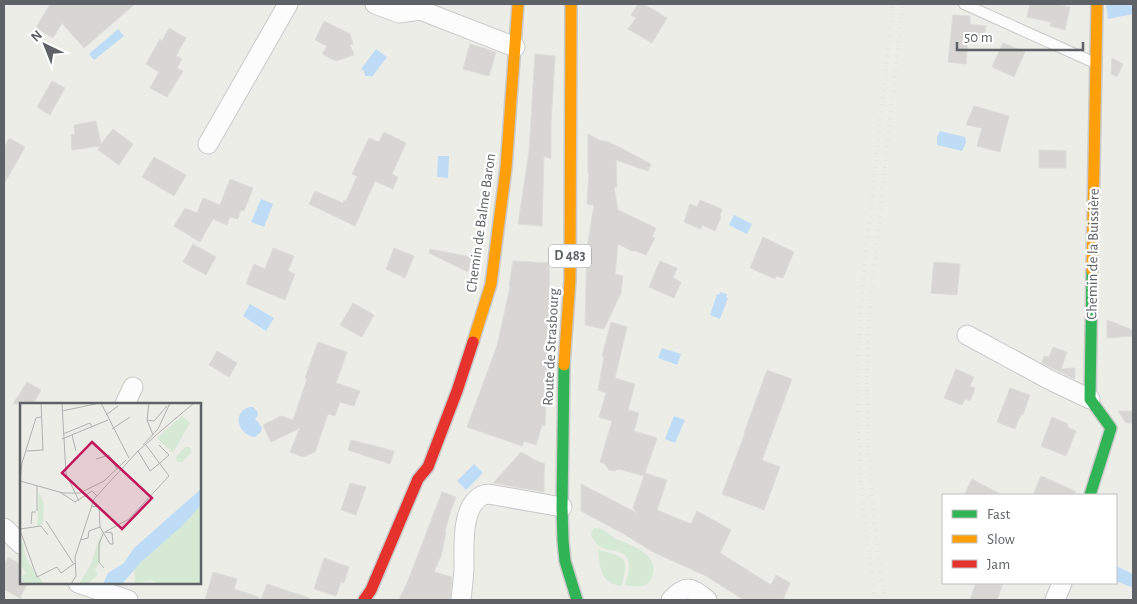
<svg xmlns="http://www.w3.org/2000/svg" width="1137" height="604" font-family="'Alegreya Sans',sans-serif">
  <rect width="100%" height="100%" fill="#edede8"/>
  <g fill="#d6e9d5">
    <path d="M594 528C603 527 608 534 615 538 626 544 640 547 649 557 656 565 655 580 645 585 639 588 631 586 625 585 626 579 630 572 629 566 628 550 616 552 605 549 598 546 594 541 591 535L592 531Z"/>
    <path d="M598 549C608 554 628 553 625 569 625 575 622 580 622 586 600 584 600 567 598 549Z"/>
  </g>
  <g fill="#bedcf6">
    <polygon points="1106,4 1133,4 1133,14 1108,19"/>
    <polygon points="118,29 124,36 94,60 89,54"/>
    <polygon points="376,49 387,57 372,77 369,76 365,76 364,71 361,69"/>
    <polygon points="940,131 965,137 966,143 962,151 937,145 937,137"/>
    <polygon points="438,156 449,156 448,178 437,177"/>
    <polygon points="261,199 273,204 264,227 251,222"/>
    <polygon points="734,215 752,224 747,234 729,225"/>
    <polygon points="720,292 727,294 726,298 728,298 720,319 710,315 717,294 719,295"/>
    <polygon points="250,304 274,318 266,331 243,316"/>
    <polygon points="662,348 681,354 677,365 658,358"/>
    <path d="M250 407H253L257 411 258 415 255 419 258 422 262 428 261 432 255 437C238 435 231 412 250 407Z"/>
    <polygon points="674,416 685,420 675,443 665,439"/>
    <polygon points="474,464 483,473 466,490 457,481"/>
    <polygon points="1116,566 1133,574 1133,587 1131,587 1116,581"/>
  </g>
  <g fill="#d7d6d3" stroke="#dcdcd8">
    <polygon points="50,4 135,4 84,48 62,23 53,38 36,28"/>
    <polygon points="638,4 644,4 667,18 652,43 628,29 636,18 631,15"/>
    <polygon points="1030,4 1057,4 1070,7 1065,30 1050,26 1051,22 1027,17"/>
    <polygon points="953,15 970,16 970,24 986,26 984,40 968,38 966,64 948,62"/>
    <polygon points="324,21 350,34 353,44 350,45 354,55 336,61 322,54 327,46 315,40"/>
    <polygon points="169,28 186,38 176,56 182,59 177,68 183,71 167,97 150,88 159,72 146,64 160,39 162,41"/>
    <polygon points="1003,43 1025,52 1014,77 992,67"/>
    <polygon points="470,44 496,52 489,76 463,69"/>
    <polygon points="535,54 555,56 551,123 551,159 544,156 542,226 518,224 529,152"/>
    <polygon points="1112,58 1123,64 1117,77 1111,74"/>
    <polygon points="52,81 65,88 50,115 37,107"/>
    <polygon points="974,106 1009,116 1000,152 977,146 982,128 966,125"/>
    <polygon points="96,121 101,144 113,129 133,144 119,165 98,150 100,146 72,150 71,135 75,134 74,125"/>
    <polygon points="384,132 406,143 392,174 398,177 393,189 375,181 355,226 309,204 315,191 343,203 344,200 346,201 357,176 352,174 369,138 379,142"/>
    <polygon points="588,134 601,141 606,141 619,147 651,164 648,171 616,160 617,187 614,187 618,210 656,228 652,237 655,238 646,255 636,251 632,251 618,244 615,274 623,276 621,293 604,329 585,325 587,248 594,205 587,204 589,173 588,173"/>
    <polygon points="9,138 25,147 4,184 4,148"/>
    <polygon points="1039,150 1066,151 1066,168 1039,168"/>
    <polygon points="154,157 186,175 174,196 142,177"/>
    <polygon points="230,179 253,188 244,211 241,210 238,219 230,217 227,225 213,219 200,242 174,226 185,208 197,213 203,198 220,205"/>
    <polygon points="700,200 722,209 720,216 721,217 715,231 702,225 701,229 684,222 690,204 697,207"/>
    <polygon points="763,237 794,252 783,278 776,276 775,279 750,268"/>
    <polygon points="193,244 216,257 206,275 183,262"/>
    <polygon points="273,248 294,256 288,271 295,274 285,300 246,284 254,264 265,269"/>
    <polygon points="394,248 414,256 405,278 386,269"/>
    <polygon points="430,249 471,257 468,272 429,253"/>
    <polygon points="513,261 549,263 550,304 545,426 542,425 536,445 524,441 522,446 467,427 497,346 510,287 509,286"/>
    <polygon points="660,261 677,268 673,278 681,282 674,298 649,287"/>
    <polygon points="934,262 960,264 957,295 931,293"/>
    <polygon points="353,303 374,315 362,337 340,325"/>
    <polygon points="1107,320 1133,330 1133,336 1107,338"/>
    <polygon points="611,322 627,327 615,378 635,384 628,410 639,413 634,431 657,438 645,473 667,480 657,510 691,524 697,511 731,530 720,553 771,585 776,575 790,583 783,600 744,600 706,576 653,552 624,534 581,511 581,484 637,513 633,508 644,476 619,469 614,471 609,470 605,464 600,462 612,421 599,417 606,393 598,390 604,357 602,356"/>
    <polygon points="318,342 347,352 336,383 360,391 354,406 340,402 335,416 328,414 315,452 303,457 290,452 300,428 271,442 263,425 281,416 293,420 307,379 305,378"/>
    <polygon points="1053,347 1067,352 1061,369 1075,368 1075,379 1042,363 1044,356 1049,357"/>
    <polygon points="217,351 237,363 229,377 209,365"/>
    <polygon points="956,369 974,377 970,386 975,388 970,401 965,399 962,405 944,398"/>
    <polygon points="767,370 792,379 762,460 780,467 764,510 722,494 745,433 744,433"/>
    <polygon points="27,382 41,390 33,404 13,404"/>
    <polygon points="1010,388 1030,395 1023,415 1021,414 1015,429 997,422"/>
    <polygon points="1118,411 1133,411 1133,423 1126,423"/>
    <polygon points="1052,417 1068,424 1067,427 1076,431 1066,456 1041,446"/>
    <polygon points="351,440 394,451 390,464 348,450"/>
    <polygon points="521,452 532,458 532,459 545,464 544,473 544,492 493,483"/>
    <polygon points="1041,476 1075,491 1075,495 1033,495"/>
    <polygon points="972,479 1002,495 964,495"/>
    <polygon points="350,483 366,487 356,515 341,510"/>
    <polygon points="442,492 456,497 451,510 445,531 446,532 441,556 434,572 452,577 450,600 399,600 407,583"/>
    <polygon points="8,557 21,565 21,583 28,583 21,595 21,599 4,589 4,565"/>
    <polygon points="324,558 349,567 344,583 341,582 336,596 314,589"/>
    <polygon points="213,572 237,579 234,589 259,597 259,600 205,600"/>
    <polygon points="976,583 1003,583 997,600 970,600"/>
    <polygon points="267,584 309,598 309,600 261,600"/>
  </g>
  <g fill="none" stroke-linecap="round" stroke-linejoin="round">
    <defs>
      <polyline id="lane" points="964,4 1095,63"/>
      <g id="street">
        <polyline points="375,4 399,13 420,10 515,47"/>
        <polyline points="208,144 288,4"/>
        <polyline points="967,335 1050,380 1090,399"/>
        <polyline points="125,404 133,387"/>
        <polyline points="4,528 21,544"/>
        <polyline points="78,583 128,600"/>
        <path d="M461 600C462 588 464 577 464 565 464 546 461 505 483 495 486 494 490 494 494 495L562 507"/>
        <path d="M671 600C687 583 691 588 707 600"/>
        <polyline points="1055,600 1062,583"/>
      </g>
      <g id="fast">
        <polyline points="564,365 562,507 563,541 565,561 577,600"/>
        <polyline points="1090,495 1111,428 1090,399 1092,271"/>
      </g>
      <g id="slow">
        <polyline points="1092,271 1097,4"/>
        <polyline points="473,342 491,284 506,168 518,4"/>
        <polyline points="564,365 570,280 571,4"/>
      </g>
      <polyline id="jam" points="364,600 371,590 418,479 428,467 457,391 473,342"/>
    </defs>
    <use href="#lane" stroke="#c9c9c9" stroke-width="12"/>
    <use href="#street" stroke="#c9c9c9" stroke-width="21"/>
    <use href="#fast" stroke="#c9c9c9" stroke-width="14"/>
    <use href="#slow" stroke="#c9c9c9" stroke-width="14"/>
    <use href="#jam" stroke="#c9c9c9" stroke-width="14"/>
    <use href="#lane" stroke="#fcfcfc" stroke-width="10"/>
    <use href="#street" stroke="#fcfcfc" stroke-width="19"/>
    <use href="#fast" stroke="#30b455" stroke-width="11"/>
    <use href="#slow" stroke="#ff9f0a" stroke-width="11"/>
    <use href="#jam" stroke="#e5322d" stroke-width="11"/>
    <g stroke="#e4e4e3" stroke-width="4" stroke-dasharray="1 6" stroke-linecap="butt">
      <path d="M876 600C862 523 857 444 858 366 859 313 865 260 871 207 878 140 886 72 893 4"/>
      <path d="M886 600C872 523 866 444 867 366 868 314 875 263 880 211 888 142 895 73 903 4"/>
    </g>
  </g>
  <g text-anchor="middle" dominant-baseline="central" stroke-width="4.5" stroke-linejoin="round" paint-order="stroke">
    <rect fill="#fff" stroke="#8e9094" stroke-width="1" x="549" y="244.5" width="42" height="23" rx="4"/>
    <g font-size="14" font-weight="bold" fill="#5e6166">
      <text x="570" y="256">D 483</text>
    </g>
    <g font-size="15" fill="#5e6166" stroke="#fff">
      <text transform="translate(481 223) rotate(-82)">Chemin de Balme Baron</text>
      <text transform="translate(1093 254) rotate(-89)">Chemin de la Buissière</text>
      <text transform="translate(551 347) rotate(-87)">Route de Strasbourg</text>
    </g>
  </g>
  <g transform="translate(20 403)">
    <rect width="181" height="181" fill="#edede8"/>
    <path d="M162 13 170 20 153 50 137 35ZM165 44H170L171 50 162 59H157L156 54ZM19 89 24 100 23 121 17 125ZM181 102V181H139L130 177 115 181 114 166ZM82 127 79 160 75 167 78 171 68 181H59L71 161ZM3 139 6 156 24 181H3L2 173 6 170 0 162V140Z" fill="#d6e9d5"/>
    <path d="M181 86V102L163 122 121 159 102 181H83L88 170 104 160 114 145Z" fill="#bedcf6"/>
    <path fill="none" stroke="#b0b1b0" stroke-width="1" d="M42 0 46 71 59 98M81 0 109 55M129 0 127 17 133 32M42 8 80 0M86 12 98 3M155 16 174 0M127 17 134 18 147 3M92 26 110 14M43 31 70 20 72 24M52 32 56 48M42 36 88 17M123 42 138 26 150 0M139 42 149 52 140 60M7 48 23 47 21 0M118 48 130 68 140 60M76 56 89 52 97 66M0 78 43 90H60L84 78 106 57M0 78 2 60 16 15 21 14M40 89 55 99 72 88 77 93M71 103 79 104 80 124 90 141H93L92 130 85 129M17 108V83M26 118 53 160M11 121 12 109H16M0 126 21 123 28 132M0 127 17 174 37 164 41 170 55 160M84 129 79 141V159L84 165M85 129 109 116 149 73 126 42M60 137 68 135 69 128 80 124M51 181 56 173 55 154 74 96 118 48 157 14"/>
    <path fill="#c2185b" fill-opacity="0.15" stroke="#c2185b" stroke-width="2.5" d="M72 39 132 95 102 126 42 70Z"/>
    <rect width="181" height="181" fill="none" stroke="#5e6166" stroke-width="2.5"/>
  </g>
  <rect width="1137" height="604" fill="none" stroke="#5e6166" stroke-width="10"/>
  <rect x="942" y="494" width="175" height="90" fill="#ffffff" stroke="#bfc0c2"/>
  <rect x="952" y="510" width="25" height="8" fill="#30b455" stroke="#bfc0c2"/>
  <text x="987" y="519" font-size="15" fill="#5e6166">Fast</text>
  <rect x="952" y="535" width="25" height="8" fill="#ff9f0a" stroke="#bfc0c2"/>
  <text x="987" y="544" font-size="15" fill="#5e6166">Slow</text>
  <rect x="952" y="560" width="25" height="8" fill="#e5322d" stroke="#bfc0c2"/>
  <text x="987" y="569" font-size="15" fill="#5e6166">Jam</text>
  <g transform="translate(45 45) rotate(317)" stroke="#ffffff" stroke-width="4" paint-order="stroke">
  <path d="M0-4L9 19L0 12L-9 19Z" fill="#5e6166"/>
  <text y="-8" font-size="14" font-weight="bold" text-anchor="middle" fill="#5e6166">N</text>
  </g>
  <path d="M957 42v8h126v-8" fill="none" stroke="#5e6166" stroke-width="2.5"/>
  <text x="964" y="42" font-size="15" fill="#5e6166" stroke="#ffffff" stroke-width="4" paint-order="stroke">50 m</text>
</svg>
